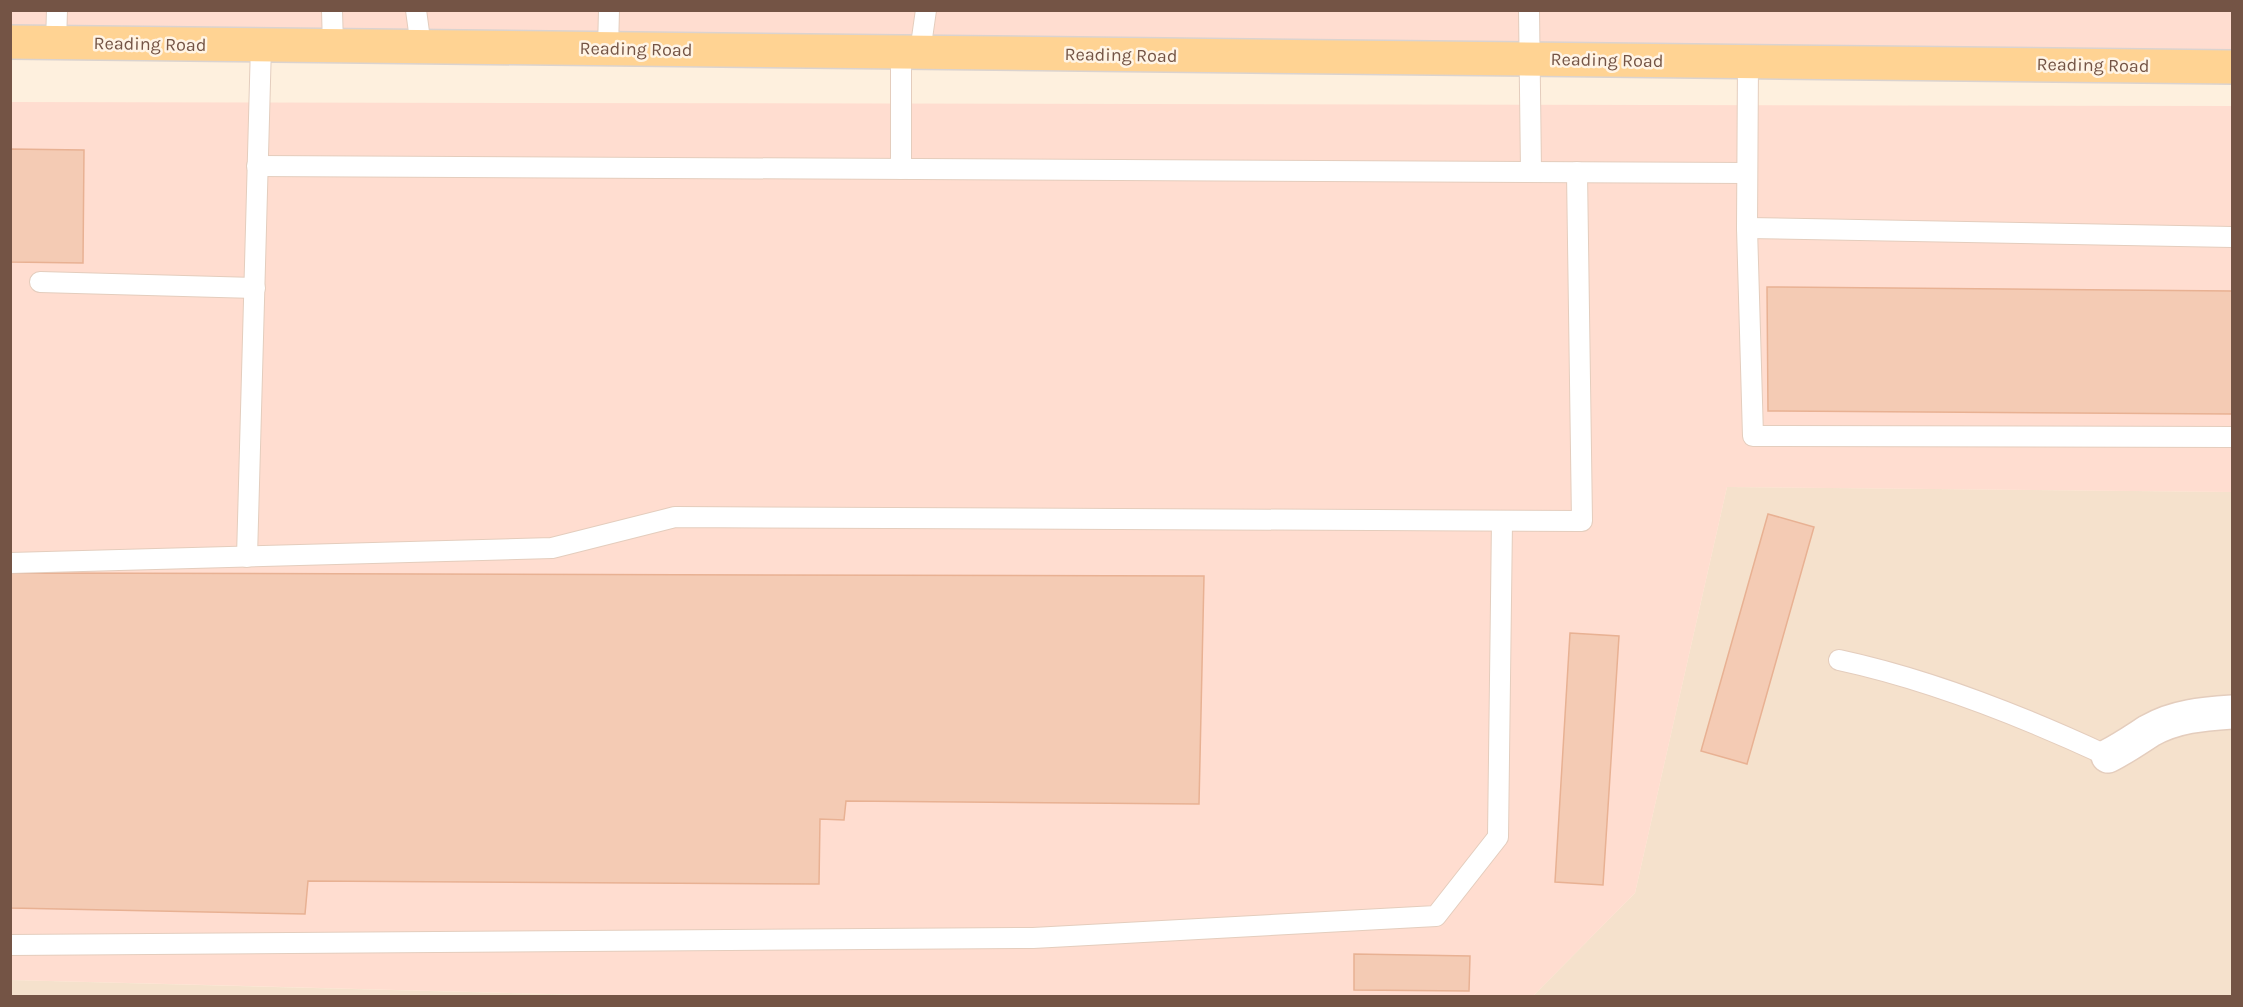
<svg xmlns="http://www.w3.org/2000/svg" width="2243" height="1007" font-family="Karla,sans-serif">
  <rect width="100%" height="100%" fill="#fef0de"/>
  <g fill="#f5e1cc">
    <polygon points="1727,487 2232,492 2232,996 1533,996 1635,893"/>
    <polygon points="10,980 507,993 626,996 11,996"/>
  </g>
  <g fill="#ffddd0">
    <polygon points="11,10 2232,11 2232,67 11,42"/>
    <polygon points="11,102 2232,106 2232,492 1727,487 1635,893 1533,996 626,996 11,980"/>
  </g>
  <g fill="#f4cbb4" stroke="#e8b193" stroke-width="1.5">
    <polygon points="10,149 84,150 83,263 10,262"/>
    <polygon points="1767,287 2232,291 2232,414 1768,411"/>
    <polygon points="1768,514 1814,527 1747,764 1701,751"/>
    <polygon points="10,573 1204,576 1199,804 846,801 844,820 820,819 819,884 308,881 305,914 10,908"/>
    <polygon points="1570,633 1619,636 1603,885 1555,882"/>
    <polygon points="1354,954 1470,956 1469,991 1354,990"/>
  </g>
  <g fill="none" stroke-linecap="round" stroke-linejoin="round">
    <defs>
      <g id="lane">
        <polyline points="332,10 333,46"/>
        <polyline points="416,10 421,47"/>
        <polyline points="1529,10 1531,172"/>
        <polyline points="56,43 57,10"/>
        <polyline points="608,49 609,10"/>
        <polyline points="901,52 901,169"/>
        <polyline points="920,52 926,10"/>
        <polyline points="1748,61 1747,228 1753,436 2232,437"/>
        <polyline points="257,166 1747,173"/>
        <polyline points="1747,228 2232,237"/>
        <polyline points="40,282 255,288"/>
        <polyline points="247,557 261,45"/>
        <polyline points="10,563 552,548 675,517 1582,521 1577,172"/>
        <path d="M1839 660C1932 680 2022 716 2108 756"/>
        <polyline points="10,945 1033,938 1436,916 1498,837 1502,521"/>
      </g>
      <path id="street" d="M2108 756C2122 749 2135 740 2149 731 2175 716 2203 714 2232 712"/>
      <polyline id="primary" points="10,42 2232,67"/>
    </defs>
    <use href="#lane" stroke="#e4cdbd" stroke-width="22"/>
    <use href="#street" stroke="#e4cdbd" stroke-width="36"/>
    <use href="#primary" stroke="#dbd3cf" stroke-width="36"/>
    <use href="#lane" stroke="#fff" stroke-width="20"/>
    <use href="#street" stroke="#fff" stroke-width="33"/>
    <use href="#primary" stroke="#ffd393" stroke-width="33"/>
  </g>
  <g text-anchor="middle" dominant-baseline="central" stroke-width="5" stroke-linejoin="round" paint-order="stroke">
    <g font-size="18" fill="#745445" stroke="#fff4e5">
      <text transform="translate(150 44) rotate(1)">Reading Road</text>
      <text transform="translate(636 49) rotate(1)">Reading Road</text>
      <text transform="translate(1121 55) rotate(1)">Reading Road</text>
      <text transform="translate(1607 60) rotate(1)">Reading Road</text>
      <text transform="translate(2093 65) rotate(1)">Reading Road</text>
    </g>
  </g>
  <rect width="2243" height="1007" fill="none" stroke="#745445" stroke-width="24"/>
</svg>
